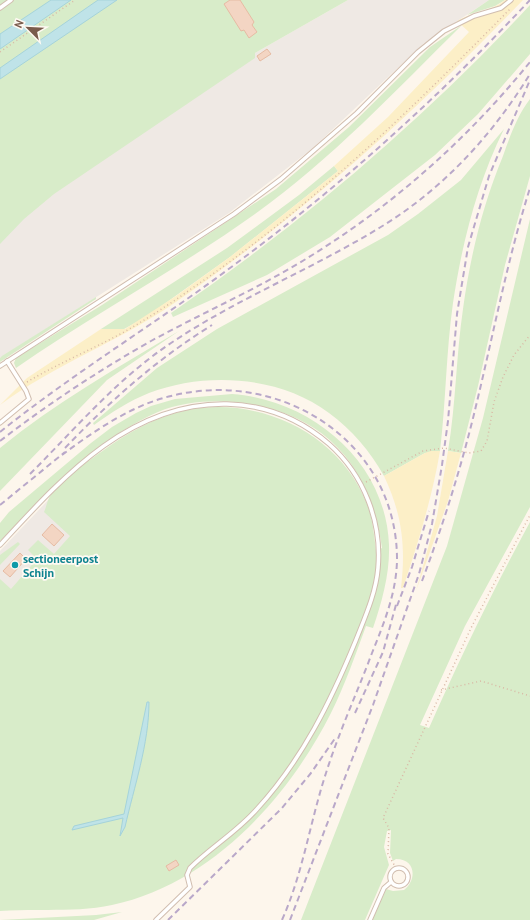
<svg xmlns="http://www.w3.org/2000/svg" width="530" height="920" font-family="'PT Sans',sans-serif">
  <rect width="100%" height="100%" fill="#fdf6ec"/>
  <g fill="#efe9e4">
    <polygon points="348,0 489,0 423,44 313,148 229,213 0,358 0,210 255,53"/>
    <polygon points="71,476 82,517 49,573 0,594 0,551"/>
  </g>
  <g fill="#d8ecc9">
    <polygon points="0,0 348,0 255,53 255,58 54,194 24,219 0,244"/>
    <polygon points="489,0 505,0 495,6 467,15"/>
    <path d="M530 5V54L478 114 435 155 330 237 267 275 173 317 171 313C301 224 422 121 530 5Z"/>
    <path d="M462 25C395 91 332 159 255 214 178 269 94 314 16 368L14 363 16 358 102 305 276 189 349 127 430 47Z"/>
    <path d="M530 99V176L505 265 478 386 461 453 448 451C456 404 456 356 463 309 470 257 483 204 503 156 510 136 517 116 530 99Z"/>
    <path d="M504 129C477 184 462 243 453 303 446 352 446 402 440 451L425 453 384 476C370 451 352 430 329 413 280 376 206 371 149 393 129 401 112 412 94 425L93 423 157 368 217 329 388 235 418 214 461 180Z"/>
    <polygon points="334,166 338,171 230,257 146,317 124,329 101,329 227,248 299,195"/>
    <path d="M530 219V507L465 626 420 725 429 728C460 658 493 590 530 522V920H372L386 889 393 891 404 890C417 880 416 859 396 859L393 861 390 853 391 830 387 831 384 847 389 865 365 920H301L447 546 483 418Z"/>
    <polygon points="96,297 96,299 0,362 0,358 2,356"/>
    <path d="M179 331 107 380 0 491V448C55 403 118 367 179 331Z"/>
    <path d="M232 394C311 400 386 461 389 545 390 573 382 602 373 628L366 626C355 656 345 685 331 713 287 800 210 884 112 905 75 913 37 908 0 911V579L11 589 37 559 28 550 38 540 54 554 70 536 44 512C46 508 47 502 49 498 56 484 88 461 101 452 127 433 156 416 188 410 260 396 340 434 367 504 373 519 374 535 376 551L382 548C370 463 322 411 235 402 211 400 181 402 158 412 94 440 48 492 0 541V523L9 512 91 443 112 427 136 413 151 406 175 399Z"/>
    <polygon points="18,542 20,544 0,565 0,555"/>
    <polygon points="122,912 94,920 0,920 96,915"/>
  </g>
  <g fill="#fcefc7">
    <path d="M505 0H523C416 112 301 216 173 304 118 342 54 365 0 405L27 378 101 329H125L176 296 230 257 338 171 334 166 388 117 469 32 457 21C472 12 492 11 505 0Z"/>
    <path d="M431 451H440C432 498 418 543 403 588H401C406 546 402 514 384 476L425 453Z"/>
    <polygon points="448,451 461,453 448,501 416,591 437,516"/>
  </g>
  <g fill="#bfe3e8" stroke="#a5d3da">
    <polygon points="51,0 71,0 0,49 0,34"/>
    <polygon points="98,0 117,0 0,79 0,68"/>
    <path d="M147 702H149C149 744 134 787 125 827L120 836 123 818 72 830 74 826 124 814Z"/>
  </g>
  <g fill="#f3d5c3" stroke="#e6bba3">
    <polygon points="230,0 240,0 254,22 252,25 257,32 249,38 244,30 241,31 224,4"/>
    <polygon points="267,49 271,54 260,61 257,56"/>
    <polygon points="52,524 64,535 54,546 42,535"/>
    <polygon points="20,553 26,559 10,577 3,571"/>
    <polygon points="176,860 179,865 169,871 166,866"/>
  </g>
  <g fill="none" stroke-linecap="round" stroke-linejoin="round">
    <defs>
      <g id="service">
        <polyline points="0,8 11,0"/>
        <polyline points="0,366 234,214 281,179 357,113 418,52 444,31 474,16 501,8 511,0"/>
        <polyline points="0,423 29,399 26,391 7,361"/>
        <path d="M0 545C62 478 129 402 227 404 266 405 300 419 329 444 364 475 382 522 378 568 376 593 365 617 356 640 331 701 302 760 257 809 237 832 211 847 190 868L187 875 190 887 156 920"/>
        <circle cx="399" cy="877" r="9"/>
        <polyline points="370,920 384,888 391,882"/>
      </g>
    </defs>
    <use href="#service" stroke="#d1beb0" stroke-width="5.5"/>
    <g stroke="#d9b8a5" stroke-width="1.5" stroke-dasharray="1 3" stroke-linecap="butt">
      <polyline points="0,52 75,0"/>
      <path d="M27 382C59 363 93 349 126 331 148 318 170 304 191 289 308 210 411 110 510 9"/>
      <polyline points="366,482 423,451 444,448 469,453 481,451 487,441 494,402 503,377 514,355 530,335"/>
      <polyline points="441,690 481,681 530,696"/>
      <polyline points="396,868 388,854 389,828 383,818 471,628 530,515"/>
    </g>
    <use href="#service" stroke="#fff" stroke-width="3.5"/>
    <g stroke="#b9a8c9" stroke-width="2" stroke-dasharray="6 4" stroke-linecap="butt">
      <path d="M0 432C76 371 160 321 238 262 343 184 440 96 530 0"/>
      <path d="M0 441C48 404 98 371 151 341 206 311 264 286 317 252 398 201 470 136 530 62"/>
      <path d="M65 448C110 401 157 359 212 325"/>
      <path d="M62 455C94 431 132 405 171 396 281 368 398 442 397 561 396 594 384 623 372 653 357 693 339 732 326 773 310 822 303 873 282 920"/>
      <path d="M30 474C75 429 117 379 171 343 238 298 315 268 384 225 445 187 493 134 530 74"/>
      <polyline points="0,505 65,452"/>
      <path d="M422 581C443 525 461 468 475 410 493 336 507 261 530 188"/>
      <polyline points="397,606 412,567 429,511"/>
      <polyline points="355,713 383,652 397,601"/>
      <polyline points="168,920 282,808 311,773 336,737"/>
      <polyline points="290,920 373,705 419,574 432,524 442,465 448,421 457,314 468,247 489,176 530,80"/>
    </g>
  </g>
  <circle fill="#0f9aa8" stroke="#fffaf3" stroke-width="1.5" cx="15" cy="565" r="4"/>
  <g text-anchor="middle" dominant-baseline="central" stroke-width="3.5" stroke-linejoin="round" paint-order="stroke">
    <g font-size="12" font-weight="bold" fill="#0d838f" stroke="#fffaf3" text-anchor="start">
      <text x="23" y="558">sectioneerpost<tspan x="23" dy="14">Schijn</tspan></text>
    </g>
  </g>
  <g transform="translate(28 28) rotate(294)" stroke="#fffaf3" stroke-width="3" paint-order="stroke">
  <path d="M0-3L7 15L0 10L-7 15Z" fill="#7a5c4d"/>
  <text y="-6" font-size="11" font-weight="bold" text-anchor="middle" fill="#7a5c4d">N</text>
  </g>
</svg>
